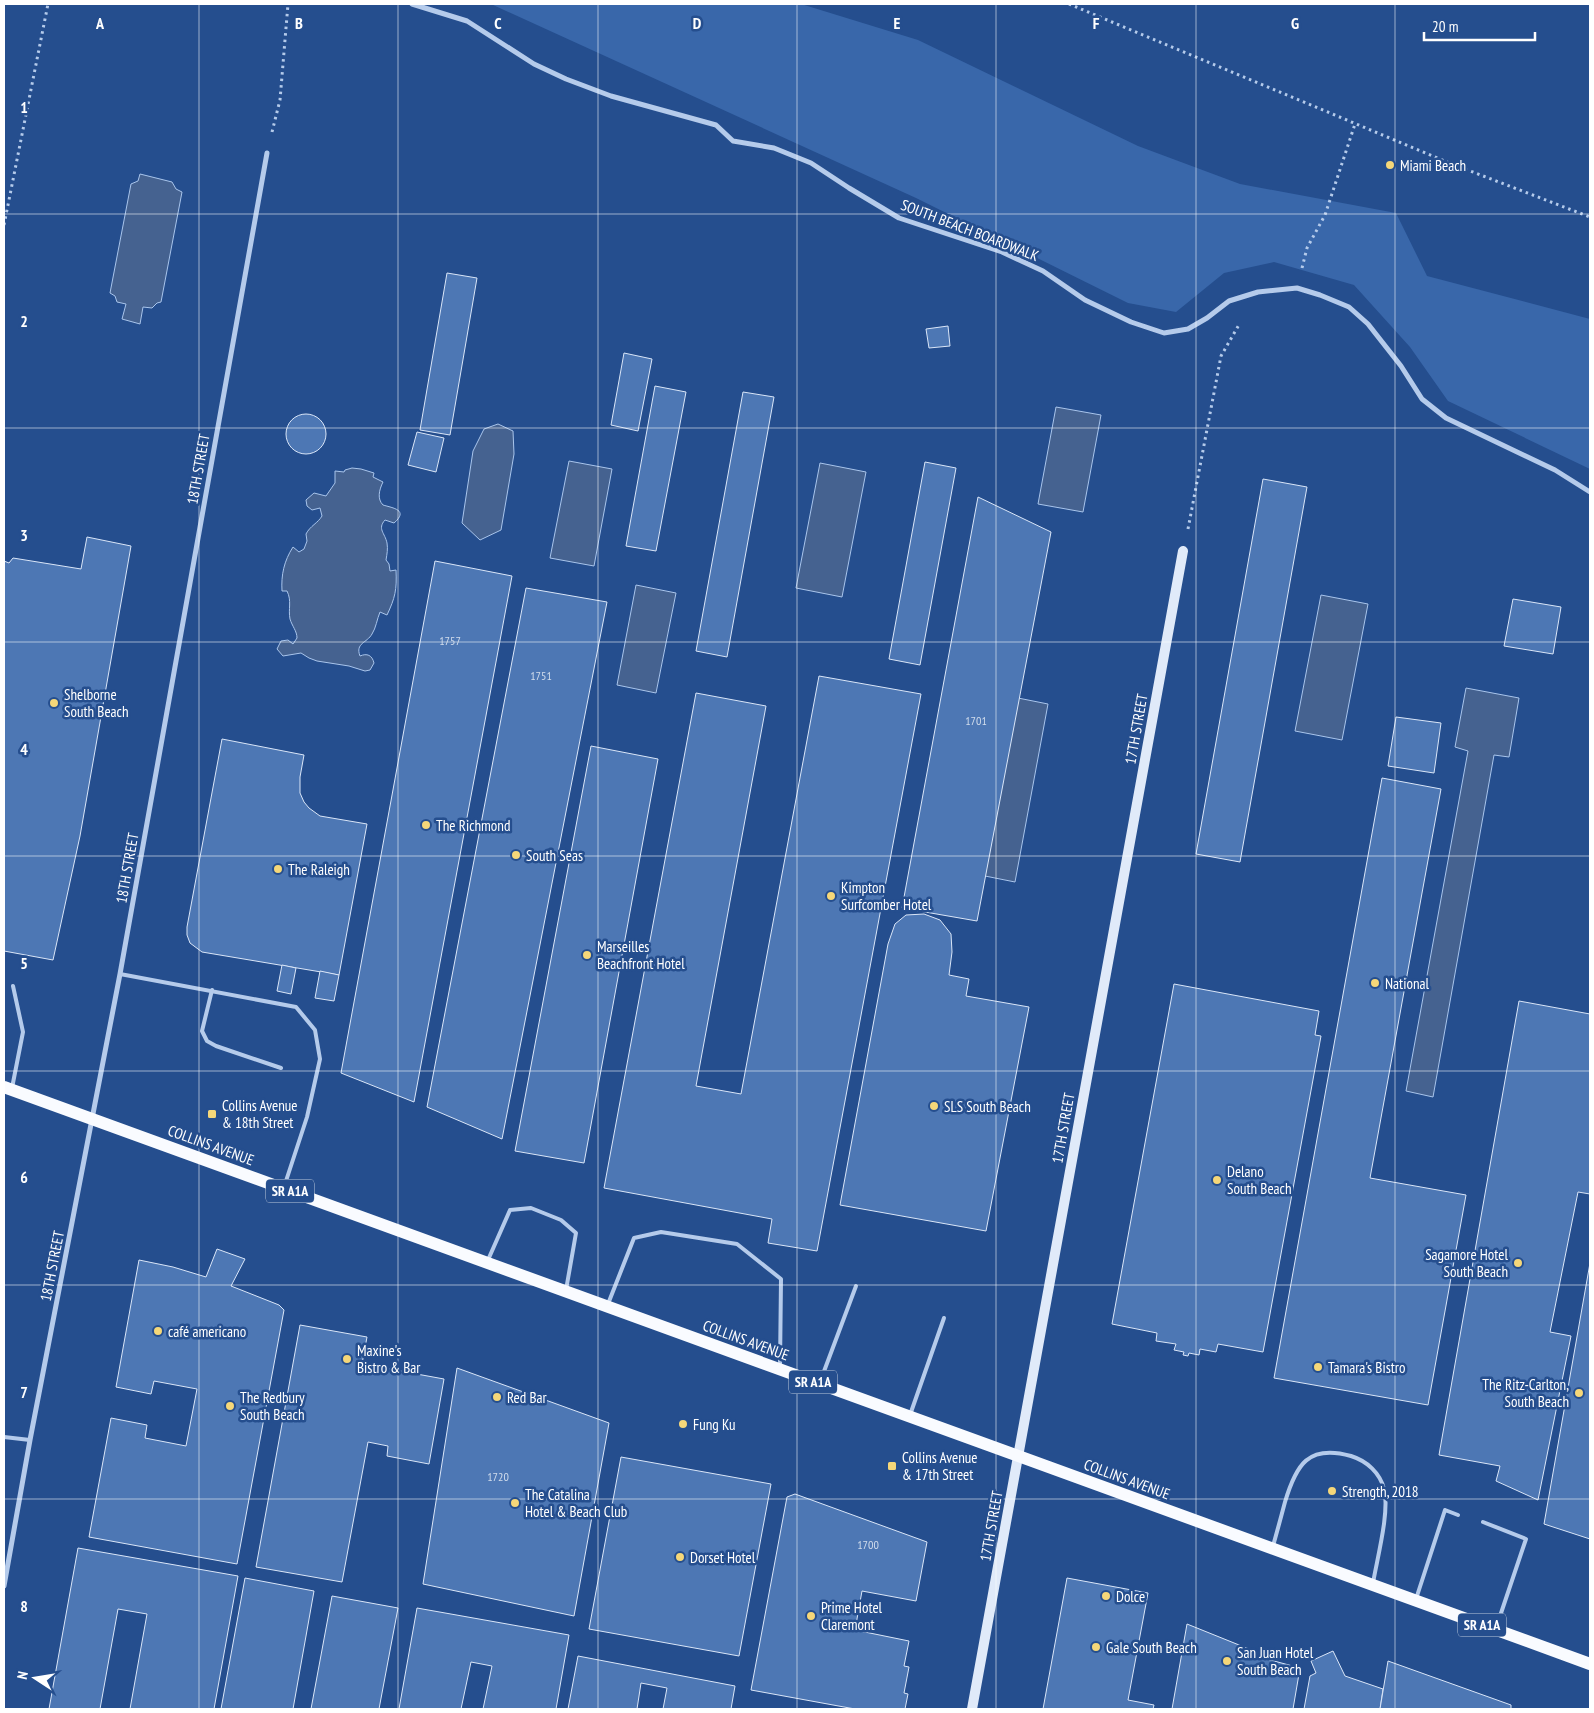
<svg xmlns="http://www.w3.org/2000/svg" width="1594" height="1713" font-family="'PT Sans Narrow',sans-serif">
  <rect width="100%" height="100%" fill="#254e8e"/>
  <polygon fill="#3967aa" points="491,4 801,4 918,40 1138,146 1240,184 1396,213 1427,276 1590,319 1590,469 1448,401 1410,347 1354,285 1274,262 1224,273 1176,312 1128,303 916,198"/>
  <g fill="#456290" stroke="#a9c5ec">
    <polygon points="140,174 172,182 176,189 182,192 161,302 157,303 152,308 143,307 140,324 122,319 126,304 117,302 115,296 110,293 131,184 138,181"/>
    <polygon points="1056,407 1101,415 1083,512 1038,504"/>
    <polygon points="498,424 513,431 514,454 501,530 480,540 462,523 473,451 484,429"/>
    <polygon points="569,461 612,469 594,566 550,558"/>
    <polygon points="820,463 866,472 842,597 796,588"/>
    <path d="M352 468 361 469 374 473 373 477 383 482C379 490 377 499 383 505 393 508 409 510 394 523L385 520C377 529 385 533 387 543 388 549 387 554 386 560L389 564 390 571 396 570C397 590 395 598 387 615L380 612C377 619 376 628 372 634 367 643 355 643 360 656 367 653 372 655 374 663L370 670 365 671 349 666 317 661 309 658 301 653 283 656 277 649 281 641 288 640 293 644 297 638C297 631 292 626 290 619 288 609 292 601 287 591H282C281 575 284 561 293 547L299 552 304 549 307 541 306 534C310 526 318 523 322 516L320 508 312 510 307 506 306 500 314 493 326 496 335 483V471L344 472 345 470Z"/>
    <polygon points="636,585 676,593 656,693 617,685"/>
    <polygon points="1321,595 1368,604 1342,740 1295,731"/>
    <polygon points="1466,688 1519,698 1509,757 1494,755 1433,1097 1406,1091 1468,751 1455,747"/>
    <polygon points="1018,698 1048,704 1015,882 985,876"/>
  </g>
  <g fill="#4d77b4" stroke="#dae6f8">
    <polygon points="447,273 477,278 450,435 420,430"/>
    <polygon points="948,326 950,346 929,348 926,329"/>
    <polygon points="624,353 652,359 638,431 611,425"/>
    <polygon points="655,386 686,392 656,551 626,546"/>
    <polygon points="743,392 774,397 727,657 696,651"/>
    <circle cx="306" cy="434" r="20"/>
    <polygon points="417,432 444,438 436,472 408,465"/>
    <polygon points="925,462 956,468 920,665 889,659"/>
    <polygon points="1263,479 1307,487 1240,862 1196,854"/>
    <polygon points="978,497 1051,532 977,921 902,908"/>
    <polygon points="87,537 131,546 80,836 53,960 4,951 4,561 9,563 13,558 81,569"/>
    <polygon points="435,561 512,576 414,1102 341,1073"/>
    <polygon points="526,588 607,602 502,1139 427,1107"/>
    <polygon points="1513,599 1561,607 1553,654 1504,646"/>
    <polygon points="819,676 921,694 817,1251 768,1243 772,1219 604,1188 696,693 766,706 696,1086 741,1094"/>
    <polygon points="1396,717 1441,723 1434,773 1388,766"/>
    <polygon points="222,739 304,755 300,777 300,793 304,802 309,808 320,816 367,824 339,975 202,952 190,943 187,935 187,927"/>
    <polygon points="591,746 658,759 584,1163 515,1151"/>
    <polygon points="1382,778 1441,789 1370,1178 1466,1195 1428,1405 1274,1378"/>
    <polygon points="924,914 940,920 951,934 952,952 949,975 969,979 966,996 1029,1007 986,1231 840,1205 888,944 895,924 906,915"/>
    <polygon points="282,965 296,968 291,994 277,991"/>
    <polygon points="320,971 339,975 334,1001 315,998"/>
    <polygon points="1174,984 1319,1011 1315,1035 1321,1036 1263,1352 1218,1344 1216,1352 1200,1349 1199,1355 1189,1353 1188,1356 1183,1355 1184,1352 1174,1350 1176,1344 1156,1341 1157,1333 1112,1324"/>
    <polygon points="1519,1001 1590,1014 1590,1194 1578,1192 1550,1332 1571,1336 1538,1500 1496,1481 1500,1466 1439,1455"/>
    <polygon points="217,1249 245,1259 231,1286 279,1305 284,1310 237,1564 89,1537 111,1418 147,1425 145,1438 186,1446 197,1389 154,1381 151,1394 116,1387 139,1260 173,1267 206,1277"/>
    <polygon points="1590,1263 1590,1539 1544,1524"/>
    <polygon points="300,1325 367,1337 362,1364 444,1379 429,1464 387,1456 388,1446 368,1442 342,1582 256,1567"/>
    <polygon points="457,1368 609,1423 574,1616 423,1584"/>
    <polygon points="621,1457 771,1484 739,1656 589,1629"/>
    <polygon points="795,1494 927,1542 916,1601 862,1591 855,1630 909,1641 904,1666 909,1667 904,1693 908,1694 905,1709 855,1709 751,1690 787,1497"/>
    <polygon points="78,1548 238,1576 214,1709 130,1709 147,1614 118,1609 100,1709 49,1709"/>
    <polygon points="245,1578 314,1591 293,1709 221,1709"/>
    <polygon points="1067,1578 1148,1593 1128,1700 1154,1705 1153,1709 1043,1709"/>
    <polygon points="332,1596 398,1608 379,1709 311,1709"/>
    <polygon points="417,1608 569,1635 556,1709 483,1709 492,1666 471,1662 461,1709 399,1709"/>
    <polygon points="1187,1624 1249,1649 1248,1654 1300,1668 1293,1709 1172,1709"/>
    <polygon points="1333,1651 1345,1676 1383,1689 1380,1709 1304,1709 1310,1676 1316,1673 1311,1661"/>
    <polygon points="578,1656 735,1686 731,1709 663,1709 667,1688 641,1683 637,1709 568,1709"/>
    <polygon points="1388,1661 1511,1705 1511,1709 1380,1709"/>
  </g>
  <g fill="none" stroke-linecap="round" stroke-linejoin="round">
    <g stroke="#b5cbeb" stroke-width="3" stroke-dasharray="2.5 4" stroke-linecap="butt">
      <polyline points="1069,4 1452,164 1590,217"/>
      <polyline points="272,132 280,100 288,4"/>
      <polyline points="4,225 48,4"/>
      <polyline points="1302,268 1307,248 1325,215 1355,124"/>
      <polyline points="1188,529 1221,356 1240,323"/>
    </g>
    <g stroke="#b5cbeb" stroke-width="4">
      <polyline points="120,974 296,1007 315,1030 320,1059 307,1117 284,1187"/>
      <polyline points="212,990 202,1031 207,1041 216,1046 281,1068"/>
      <polyline points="12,1088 23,1032 13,986"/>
      <polyline points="488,1260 510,1210 531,1208 561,1220 576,1233 566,1290"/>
      <polyline points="608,1304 634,1238 661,1232 737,1244 781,1279 780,1367"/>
      <polyline points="820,1382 856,1286"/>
      <polyline points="910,1415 944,1318"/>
      <polyline points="4,1437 30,1440"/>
      <polyline points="1483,1522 1526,1539 1496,1628"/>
      <path d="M1273 1546C1277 1532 1281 1517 1285 1502 1296 1465 1308 1444 1351 1456 1367 1461 1380 1473 1384 1489 1390 1511 1377 1559 1373 1583"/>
      <polyline points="1416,1599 1445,1510 1458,1515"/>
    </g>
    <g stroke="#b5cbeb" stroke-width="5">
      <polyline points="412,4 467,21 534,64 566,79 611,96 716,125 733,141 774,148 811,163 849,188 899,218 1002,252 1043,271 1085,300 1131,322 1164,333 1188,329 1207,318 1229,301 1258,292 1297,288 1320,295 1349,307 1368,324 1401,366 1422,399 1446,418 1555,470 1590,492"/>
      <polyline points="4,1586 30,1440 120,974 267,153"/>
    </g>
    <polyline stroke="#e0eaf9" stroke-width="10" points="972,1709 1183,551"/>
    <polyline stroke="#f9fbff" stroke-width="12" points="4,1087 1590,1664"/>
  </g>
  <path fill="none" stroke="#fff" stroke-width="1" stroke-opacity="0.55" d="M199 4V1709M398 4V1709M598 4V1709M797 4V1709M996 4V1709M1196 4V1709M1395 4V1709M4 214H1590M4 428H1590M4 642H1590M4 856H1590M4 1071H1590M4 1285H1590M4 1499H1590"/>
  <g fill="#f5d779" stroke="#254e8e" stroke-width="2">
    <circle cx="1390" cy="165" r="5"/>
    <circle cx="54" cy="703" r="5"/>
    <circle cx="426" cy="825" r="5"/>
    <circle cx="516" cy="855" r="5"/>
    <circle cx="278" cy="869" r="5"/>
    <circle cx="831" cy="896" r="5"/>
    <circle cx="587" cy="955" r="5"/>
    <circle cx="1375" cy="983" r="5"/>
    <circle cx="934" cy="1106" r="5"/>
    <rect x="207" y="1109" width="10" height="10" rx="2.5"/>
    <circle cx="1217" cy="1180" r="5"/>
    <circle cx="1518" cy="1263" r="5"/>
    <circle cx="158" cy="1331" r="5"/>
    <circle cx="347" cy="1359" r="5"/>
    <circle cx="1318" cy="1367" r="5"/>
    <circle cx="1579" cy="1393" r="5"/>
    <circle cx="497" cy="1397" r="5"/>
    <circle cx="230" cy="1406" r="5"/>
    <circle cx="683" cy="1424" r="5"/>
    <rect x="887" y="1461" width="10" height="10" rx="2.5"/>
    <circle cx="1332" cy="1491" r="5"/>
    <circle cx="515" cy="1503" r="5"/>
    <circle cx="680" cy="1557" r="5"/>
    <circle cx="1106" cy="1596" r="5"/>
    <circle cx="811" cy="1616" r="5"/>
    <circle cx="1096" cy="1647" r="5"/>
    <circle cx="1227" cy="1661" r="5"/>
  </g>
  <g text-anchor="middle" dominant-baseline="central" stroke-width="5" stroke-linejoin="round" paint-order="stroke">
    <g font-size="12" fill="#d2ddec">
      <text x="450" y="640">1757</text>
      <text x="541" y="675">1751</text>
      <text x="976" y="720">1701</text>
      <text x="498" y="1476">1720</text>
      <text x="868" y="1544">1700</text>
    </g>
    <g fill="#254e8e" stroke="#becadd" stroke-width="1">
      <rect x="266" y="1179.5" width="48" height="23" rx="4"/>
      <rect x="789" y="1370.5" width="48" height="23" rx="4"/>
      <rect x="1458" y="1613.5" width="48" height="23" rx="4"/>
    </g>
    <g font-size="14" font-weight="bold" fill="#fff">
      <text x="290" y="1191">SR A1A</text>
      <text x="813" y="1382">SR A1A</text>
      <text x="1482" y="1625">SR A1A</text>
    </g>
    <g font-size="15" fill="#fff" stroke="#254e8e" text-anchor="start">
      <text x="1400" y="165">Miami Beach</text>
      <text x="64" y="694">Shelborne<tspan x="64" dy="17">South Beach</tspan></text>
      <text x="436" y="825">The Richmond</text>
      <text x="526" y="855">South Seas</text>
      <text x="288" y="869">The Raleigh</text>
      <text x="841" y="887">Kimpton<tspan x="841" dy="17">Surfcomber Hotel</tspan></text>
      <text x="597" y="946">Marseilles<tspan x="597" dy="17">Beachfront Hotel</tspan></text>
      <text x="1385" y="983">National</text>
      <text x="222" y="1105">Collins Avenue<tspan x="222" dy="17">&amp; 18th Street</tspan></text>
      <text x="944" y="1106">SLS South Beach</text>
      <text x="1227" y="1171">Delano<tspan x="1227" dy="17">South Beach</tspan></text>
      <text x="1508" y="1254" text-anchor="end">Sagamore Hotel<tspan x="1508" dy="17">South Beach</tspan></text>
      <text x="168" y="1331">café americano</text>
      <text x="357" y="1350">Maxine's<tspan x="357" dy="17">Bistro &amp; Bar</tspan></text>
      <text x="1328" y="1367">Tamara's Bistro</text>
      <text x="1569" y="1384" text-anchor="end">The Ritz-Carlton,<tspan x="1569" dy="17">South Beach</tspan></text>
      <text x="240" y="1397">The Redbury<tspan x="240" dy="17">South Beach</tspan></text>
      <text x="507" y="1397">Red Bar</text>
      <text x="693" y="1424">Fung Ku</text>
      <text x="902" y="1457">Collins Avenue<tspan x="902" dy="17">&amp; 17th Street</tspan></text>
      <text x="1342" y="1491">Strength, 2018</text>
      <text x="525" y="1494">The Catalina<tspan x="525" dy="17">Hotel &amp; Beach Club</tspan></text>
      <text x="690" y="1557">Dorset Hotel</text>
      <text x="1116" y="1596">Dolce</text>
      <text x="821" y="1607">Prime Hotel<tspan x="821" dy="17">Claremont</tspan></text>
      <text x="1106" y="1647">Gale South Beach</text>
      <text x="1237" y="1652">San Juan Hotel<tspan x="1237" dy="17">South Beach</tspan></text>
    </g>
    <g font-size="15" fill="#fff" stroke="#254e8e">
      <text transform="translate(970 230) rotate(21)">SOUTH BEACH BOARDWALK</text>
      <text transform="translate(198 469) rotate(-80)">18TH STREET</text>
      <text transform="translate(1136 729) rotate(-80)">17TH STREET</text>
      <text transform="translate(127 868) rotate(-80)">18TH STREET</text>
      <text transform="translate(1063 1128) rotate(-80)">17TH STREET</text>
      <text transform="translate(211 1145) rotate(20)">COLLINS AVENUE</text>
      <text transform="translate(52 1266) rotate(-79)">18TH STREET</text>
      <text transform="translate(746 1340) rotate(20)">COLLINS AVENUE</text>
      <text transform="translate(1127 1479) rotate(20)">COLLINS AVENUE</text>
      <text transform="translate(991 1526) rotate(-80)">17TH STREET</text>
    </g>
  </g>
  <g font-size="16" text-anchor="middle" font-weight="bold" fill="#fff" stroke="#254e8e" stroke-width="5" stroke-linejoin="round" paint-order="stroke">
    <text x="100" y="29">A</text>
    <text x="299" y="29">B</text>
    <text x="498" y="29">C</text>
    <text x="697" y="29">D</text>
    <text x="897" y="29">E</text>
    <text x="1096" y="29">F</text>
    <text x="1295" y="29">G</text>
    <text x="24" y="113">1</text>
    <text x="24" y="327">2</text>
    <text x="24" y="541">3</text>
    <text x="24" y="755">4</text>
    <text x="24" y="969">5</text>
    <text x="24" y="1183">6</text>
    <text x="24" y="1398">7</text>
    <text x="24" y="1612">8</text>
  </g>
  <rect width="1594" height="1713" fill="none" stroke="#ffffff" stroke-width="10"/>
  <g transform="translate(35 1678) rotate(282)" stroke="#254e8e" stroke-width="4" paint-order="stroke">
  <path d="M0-4L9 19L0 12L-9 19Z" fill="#ffffff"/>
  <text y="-8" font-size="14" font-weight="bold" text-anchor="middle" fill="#ffffff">N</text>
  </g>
  <path d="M1424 32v8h111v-8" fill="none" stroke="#ffffff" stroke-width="2.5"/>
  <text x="1432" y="32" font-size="15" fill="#ffffff" stroke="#254e8e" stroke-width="4" paint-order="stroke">20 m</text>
</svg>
